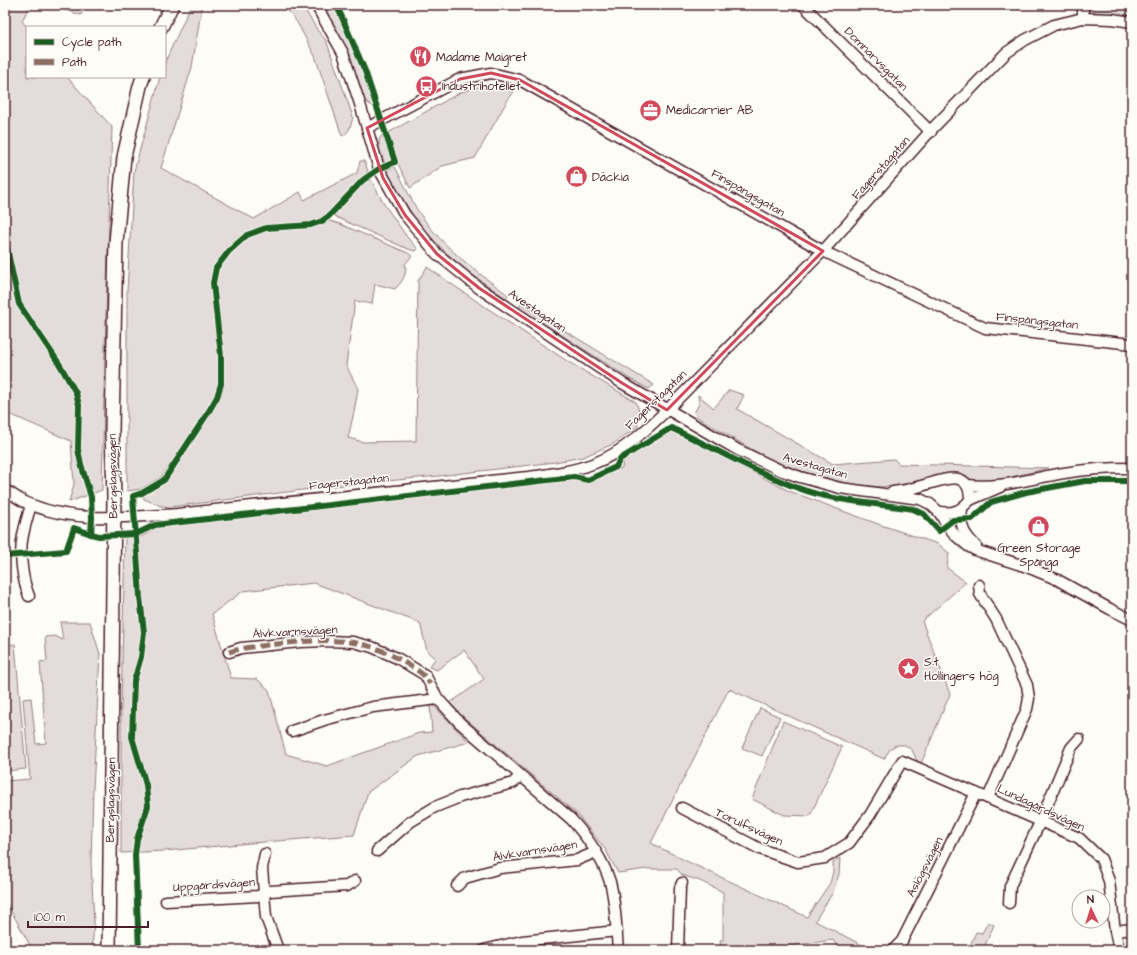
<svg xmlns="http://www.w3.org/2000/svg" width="1137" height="955" font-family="'Architects Daughter',sans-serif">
  <rect width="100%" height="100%" fill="#fdfcf7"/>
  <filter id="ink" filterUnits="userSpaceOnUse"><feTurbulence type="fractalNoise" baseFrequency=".025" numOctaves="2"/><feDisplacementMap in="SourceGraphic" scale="8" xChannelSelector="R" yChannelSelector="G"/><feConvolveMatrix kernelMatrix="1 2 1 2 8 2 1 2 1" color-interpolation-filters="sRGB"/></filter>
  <g filter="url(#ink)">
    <g fill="#e3dcda" stroke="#967e82">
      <polygon points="5,5 30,5 22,21 27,27 27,77 67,77 112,127 105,347 102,490 69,502 74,484 71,441 5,412"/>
      <polygon points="48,5 86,5 81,15"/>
      <path d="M191 5H202L192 67 161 168 254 219 300 192 304 200 357 173 360 161H364L368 171 351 192 332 210 318 221H330L340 224 408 253 412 256 405 264C408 274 402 282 395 289L375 284 372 304 355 301 346 365 358 389 354 412 348 438 363 442 416 441 418 281 427 267 475 300 567 361 636 402 640 414 637 427 613 444 583 457 555 462 439 476 334 486 170 507 161 506 144 499 143 495 167 479 221 396 224 385 223 365 220 334 215 328 220 371 218 390 215 397 200 421 161 477 141 489 127 491V291L134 171 160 77H165V62Z"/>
      <path d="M284 5H302L318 31 326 40 353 117C351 125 350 132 342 136L315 56 298 24Z"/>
      <path d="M323 5H332C352 36 362 74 375 108L365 101 339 34Z"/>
      <polygon points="1093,5 1132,5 1132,17 1094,12"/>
      <polygon points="478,87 497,88 514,92 507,101 475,158 442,166 410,188 397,162 388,133 461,92"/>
      <path d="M382 135 392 161 385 164C382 155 375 143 382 135Z"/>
      <path d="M394 167H395C403 181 411 201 420 214 443 248 476 271 508 295L506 298C490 287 473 276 458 263 428 238 403 206 387 170Z"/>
      <polygon points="368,178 370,178 384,204 407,237 418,249 416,251 411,250 401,246 338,218 335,216 335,213"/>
      <polygon points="521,304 654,385 649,389 632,380 519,308"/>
      <polygon points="729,390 744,395 737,409 833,464 894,459 899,464 1049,468 980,484 957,474 947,474 908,485 881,487 850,484 821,477 792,468 763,456 697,417 694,413 699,404 698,395 714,408"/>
      <polygon points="671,431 789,491 878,524 938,544 949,553 947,568 966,582 922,621 950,694 921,764 916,759 912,750 905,745 896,745 890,749 884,759 729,689 651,843 684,860 807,917 830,883 833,872 833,862 840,858 839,874 833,892 815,921 872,950 840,950 833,940 789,946 785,949 721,950 720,940 723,940 723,892 700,881 682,875 677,869 647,869 618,873 605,849 577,814 460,714 450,703 484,679 464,650 437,670 429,667 435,659 427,651 420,623 314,583 243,591 212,614 231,678 257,679 269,690 286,754 327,766 419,733 432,732 430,705 434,706 469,742 418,756 368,792 354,835 251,843 165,851 121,853 121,708 125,537 143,536 159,526 573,479 589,482 622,468 623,461 666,432"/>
      <polygon points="60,622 90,622 100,654 93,790 91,862 94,923 92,950 32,950 31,947 5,900 5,781 30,779 23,699 31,698 36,744 46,743 40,662 47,661 45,637 55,636 63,640"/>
      <polygon points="15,644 26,769 5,771 5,645"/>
      <polygon points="760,708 780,717 762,756 742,748"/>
      <polygon points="783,721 842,747 810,816 784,815 752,799"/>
      <polygon points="988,922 994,925 983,950 968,950 976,932 982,933"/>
    </g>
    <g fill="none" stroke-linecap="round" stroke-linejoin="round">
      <defs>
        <g id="minor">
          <polyline points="316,5 343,53 360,104 379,169 405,215 437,254 479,288 622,383 738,450 780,470 800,477 840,488 920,499 930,504 939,512 947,525 956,536 968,546 975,550 1027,567 1056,579 1110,609 1132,620"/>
          <polyline points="803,5 931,132"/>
          <polyline points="1083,5 1083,18"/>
          <polyline points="367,128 460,79 491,73 520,80 823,251 985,328 1132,344"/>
          <path d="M967 485C999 489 1033 478 1064 473 1087 469 1110 468 1132 468"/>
          <path d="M5 490C14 495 22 502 32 505 76 523 130 517 177 514L528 477C551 474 574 471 595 463 623 452 646 430 667 410L823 251 934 127 1006 53 1025 40 1054 25 1083 18 1112 19 1132 22"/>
          <path d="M893 492C903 491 912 489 921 486 940 481 970 466 970 500 960 511 954 514 939 512"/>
          <polyline points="970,500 1000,487"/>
          <path d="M962 509C960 526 963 534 976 546"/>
          <polyline points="979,585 980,594 996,619 1027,685 1029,698 1027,709 988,798"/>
          <path d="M29 596C22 579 19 553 23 535 25 525 28 515 31 505"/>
          <path d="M229 652 241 648 300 642 328 641 353 642 372 647 397 658 425 675 438 699 460 723 571 819C588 838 603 859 610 882 616 904 616 928 618 950"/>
          <polyline points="292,731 324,720 373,707 438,699"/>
          <polyline points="682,808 760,849 798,862 825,858 849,843 870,815 902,761 1079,838 1101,859 1109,881 1115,931 1119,950"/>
          <polyline points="377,851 410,822 435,807 460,797 513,783 520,776"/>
          <polyline points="265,854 262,868 266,917 278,950"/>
          <polyline points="457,886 465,878 500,868 577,860 596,852"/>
          <polyline points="166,901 258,896 270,891 347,886 355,881"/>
          <polyline points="1009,903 1010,886 1040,822 1071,748 1079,739"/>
          <polyline points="1115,931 1132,929"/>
          <polyline points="484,950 522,941 617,931"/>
          <polyline points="678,950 680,888 682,883"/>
          <polyline points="893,950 902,941 976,793"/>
        </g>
        <g id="major">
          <polyline points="161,27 172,5"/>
          <polyline points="109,950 114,496 112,431 116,242 124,157 140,86 143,77"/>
        </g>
      </defs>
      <use href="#minor" stroke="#4a1f2b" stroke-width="13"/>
      <use href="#major" stroke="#4a1f2b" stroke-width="16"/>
      <use href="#minor" stroke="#fdfcf7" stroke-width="10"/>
      <use href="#major" stroke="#fdfcf7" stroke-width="13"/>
      <path stroke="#8d6e63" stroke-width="5" stroke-dasharray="10 5" stroke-linecap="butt" d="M229 652C245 647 261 646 277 644 307 641 343 637 372 647 384 651 396 657 407 664 418 671 423 672 430 684"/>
      <defs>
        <g id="cycleway">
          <polyline points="5,239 19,304 60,365 76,393 79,405 78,449 81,464 91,497 92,518 91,534"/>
          <path d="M5 556 66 551 74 528 91 534 99 536 136 534 155 525 574 477 588 480 616 467 620 459 671 428C713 447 754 472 798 488 835 502 875 503 913 509L924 514 939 531 953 520 972 519 991 502 1026 492 1085 481H1132"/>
          <polyline points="139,950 135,855 137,839 148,806 146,785 132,737 134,681 141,657 144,632 140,597 133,496 142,493 164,480 209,411 217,397 221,384 221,356 213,283 216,268 229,251 247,235 266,228 311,225 322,221 329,216 363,180 379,169 395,162 365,71 341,15 336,5"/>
        </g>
      </defs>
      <use href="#cycleway" stroke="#fdfcf7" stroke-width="8"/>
      <use href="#cycleway" stroke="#1b5e20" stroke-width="6"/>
    </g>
  </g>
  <path fill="none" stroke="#d1495b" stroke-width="3" stroke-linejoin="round" d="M491 73 520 80 823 251 667 410 622 383 479 288 437 254 405 215 383 178 367 128 460 79Z"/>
  <defs>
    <symbol id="restaurant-disc" viewBox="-11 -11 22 22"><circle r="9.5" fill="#d1495b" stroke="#fdfcf7"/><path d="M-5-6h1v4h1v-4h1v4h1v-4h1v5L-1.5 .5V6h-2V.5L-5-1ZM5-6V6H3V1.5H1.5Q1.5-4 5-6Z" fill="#fff"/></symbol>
    <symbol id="bus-disc" viewBox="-11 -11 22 22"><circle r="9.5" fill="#d1495b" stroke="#fdfcf7"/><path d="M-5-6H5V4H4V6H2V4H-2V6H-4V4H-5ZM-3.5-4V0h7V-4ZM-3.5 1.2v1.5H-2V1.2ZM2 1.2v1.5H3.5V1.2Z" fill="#fff"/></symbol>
    <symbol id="office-disc" viewBox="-11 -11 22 22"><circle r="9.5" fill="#d1495b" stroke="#fdfcf7"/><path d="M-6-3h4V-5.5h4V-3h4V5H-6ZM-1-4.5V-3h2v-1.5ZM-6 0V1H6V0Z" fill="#fff"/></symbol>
    <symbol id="shop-disc" viewBox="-11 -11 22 22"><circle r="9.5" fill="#d1495b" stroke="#fdfcf7"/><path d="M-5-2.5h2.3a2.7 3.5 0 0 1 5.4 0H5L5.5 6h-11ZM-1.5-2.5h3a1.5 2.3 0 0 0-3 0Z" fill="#fff"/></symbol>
    <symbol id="sight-disc" viewBox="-11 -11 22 22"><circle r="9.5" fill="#d1495b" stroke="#fdfcf7"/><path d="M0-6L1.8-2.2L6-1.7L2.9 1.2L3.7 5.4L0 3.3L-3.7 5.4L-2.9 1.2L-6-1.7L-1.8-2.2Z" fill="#fff"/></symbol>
  </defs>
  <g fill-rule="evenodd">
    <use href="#restaurant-disc" x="408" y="44" width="25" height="25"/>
    <use href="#bus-disc" x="414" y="74" width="25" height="25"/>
    <use href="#office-disc" x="638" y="98" width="25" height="25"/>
    <use href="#shop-disc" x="564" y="164" width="25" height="25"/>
    <use href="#shop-disc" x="1026" y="514" width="25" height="25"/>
    <use href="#sight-disc" x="896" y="656" width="25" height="25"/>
  </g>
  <g text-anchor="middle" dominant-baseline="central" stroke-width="3" stroke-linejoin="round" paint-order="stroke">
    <g font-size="12" fill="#4a1f2b" stroke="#fdfcf7" text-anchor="start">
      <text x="436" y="57">Madame Maigret</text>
      <text x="442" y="86">Industrihotellet</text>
      <text x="666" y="110">Medicarrier AB</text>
      <text x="592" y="177">Däckia</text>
      <text x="1039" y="548" text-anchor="middle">Green Storage<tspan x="1039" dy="14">Spånga</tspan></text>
      <text x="924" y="662">S:t<tspan x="924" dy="14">Hollingers hög</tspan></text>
    </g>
    <g font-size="12" fill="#4a1f2b" stroke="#fdfcf7">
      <text transform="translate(876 59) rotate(45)">Domnarvsgatan</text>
      <text transform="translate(881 168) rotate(-48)">Fagerstagatan</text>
      <text transform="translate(748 193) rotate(30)">Finspångsgatan</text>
      <text transform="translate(537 311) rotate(34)">Avestagatan</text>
      <text transform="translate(1037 321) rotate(6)">Finspångsgatan</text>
      <text transform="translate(656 400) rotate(-44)">Fagerstagatan</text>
      <text transform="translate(815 466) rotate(16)">Avestagatan</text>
      <text transform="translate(113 476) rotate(-91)">Bergslagsvägen</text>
      <text transform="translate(349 482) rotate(-6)">Fagerstagatan</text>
      <text transform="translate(295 632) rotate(-3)">Älvkvarnsvägen</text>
      <text transform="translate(111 800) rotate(-89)">Bergslagsvägen</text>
      <text transform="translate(1041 808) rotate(25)">Lundagårdsvägen</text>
      <text transform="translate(749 827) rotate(25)">Torulfsvägen</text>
      <text transform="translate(535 851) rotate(-9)">Älvkvarnsvägen</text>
      <text transform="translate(925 867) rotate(-63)">Aslögsvägen</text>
      <text transform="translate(214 885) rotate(-4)">Uppgårdsvägen</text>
    </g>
  </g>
  <rect width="1137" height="955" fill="none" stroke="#fdfcf7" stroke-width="20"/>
  <rect x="10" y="10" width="1117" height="935" fill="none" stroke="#4a1f2b" stroke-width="1.5" filter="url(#ink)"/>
  <rect x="26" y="26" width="140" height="52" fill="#fdfcf7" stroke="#b5a4a5"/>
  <rect x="34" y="39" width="20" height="6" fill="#1b5e20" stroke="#b5a4a5"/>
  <text x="62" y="46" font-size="12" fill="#4a1f2b">Cycle path</text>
  <rect x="34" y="59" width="20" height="6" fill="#8d6e63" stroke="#b5a4a5"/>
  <text x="62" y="66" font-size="12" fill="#4a1f2b">Path</text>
  <g transform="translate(1091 909) rotate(356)"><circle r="19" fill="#fdfcf7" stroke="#b5a4a5"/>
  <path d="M0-3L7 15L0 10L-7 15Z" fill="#d1495b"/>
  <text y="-6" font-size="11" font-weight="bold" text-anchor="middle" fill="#4a1f2b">N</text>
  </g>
  <path d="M28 921v6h120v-6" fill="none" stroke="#4a1f2b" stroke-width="2"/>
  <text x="34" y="921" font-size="12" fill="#4a1f2b" stroke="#fdfcf7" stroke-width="3" paint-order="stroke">100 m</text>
</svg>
